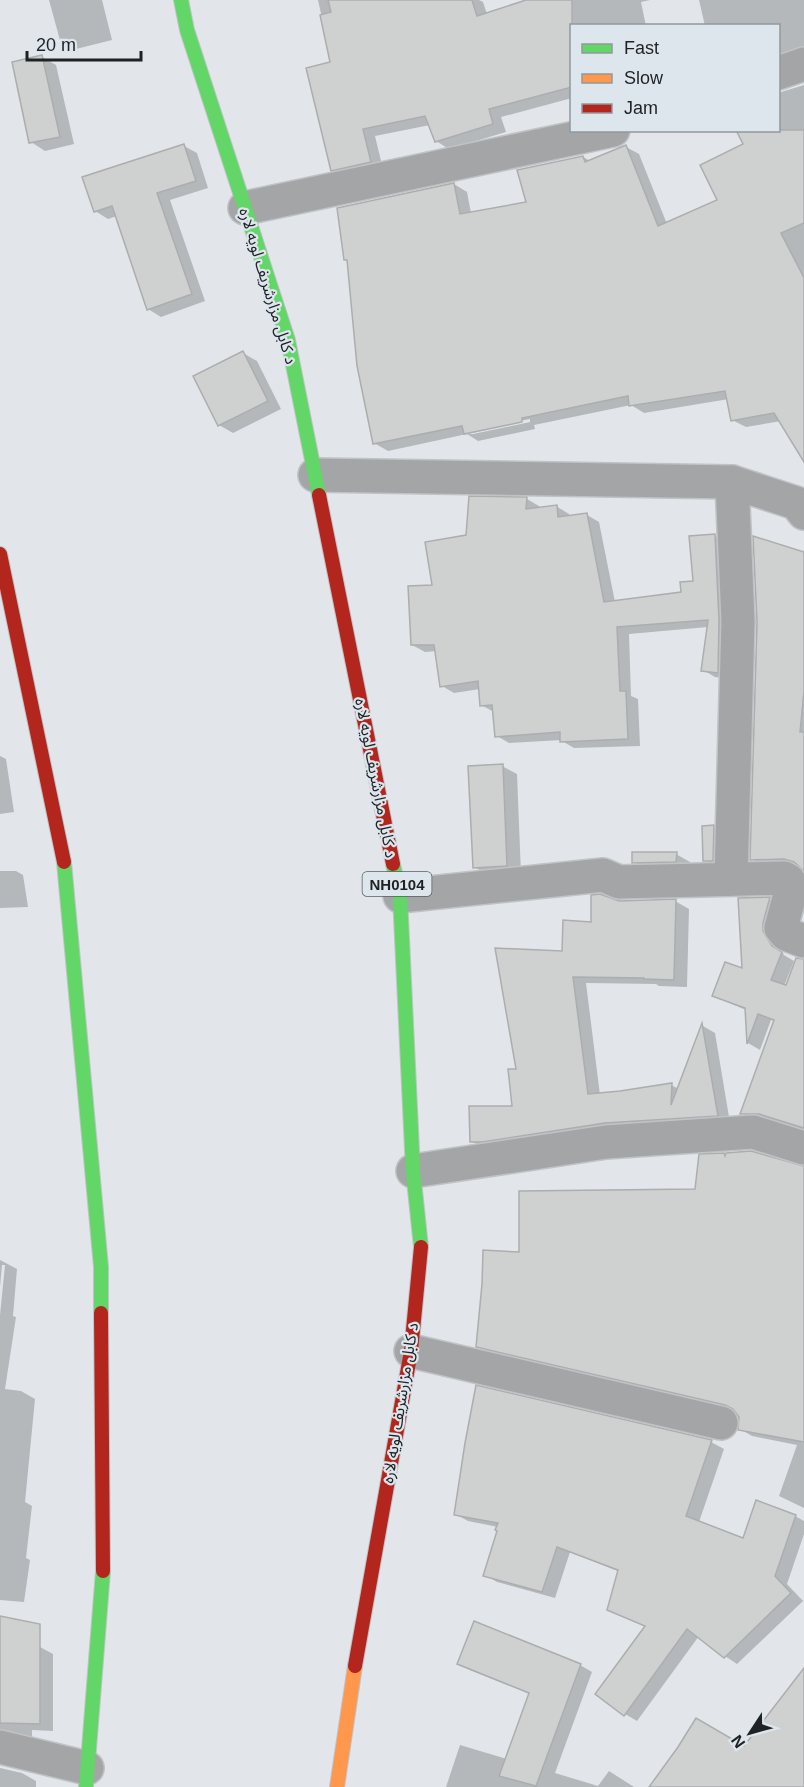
<svg xmlns="http://www.w3.org/2000/svg" width="804" height="1787" font-family="Arial,'Noto Sans Arabic',sans-serif">
  <rect width="100%" height="100%" fill="#e2e6ea"/>
  <g fill="#0003" fill-rule="evenodd">
    <polygon points="49,0 102,0 112,40 72,50 61,44"/>
    <polygon points="318,0 479,0 483,2 487,14 530,0 650,0 641,2 646,26 572,26 572,98 501,117 506,132 449,149 436,141 430,125 375,136 383,169 346,177 332,170 332,63"/>
    <polygon points="699,0 804,0 804,56 778,68 778,26 705,26"/>
    <polygon points="42,57 56,65 74,144 45,151 31,142"/>
    <path d="M804 85V459L781 421 746 427 732 420 729 399 644 413 631 405 534 425 535 429 478 441 467 434 388 451 374 443 454 184 467 192 471 213 528 203 583 157 590 161 626 147 639 154 667 224 719 200 778 130V93ZM530 419V422L473 434H466V432Z"/>
    <polygon points="184,146 197,153 208,188 170,200 205,301 161,317 148,309 117,216 108,219 95,211"/>
    <polygon points="243,353 257,361 281,409 233,433 219,425"/>
    <polygon points="527,499 539,506 539,509 556,506 569,514 569,517 587,515 599,522 615,602 683,594 695,582 690,538 715,536 727,543 730,679 715,677 703,670 708,627 629,634 631,696 638,699 640,746 574,748 562,741 562,740 509,743 497,736 494,712 481,705 480,689 454,693 442,686 437,651 425,652 412,645 434,586 467,536"/>
    <polygon points="804,550 804,869 798,866 765,867 752,859 801,553"/>
    <polygon points="0,756 6,759 14,812 0,814"/>
    <polygon points="502,766 517,774 521,874 489,875 474,867"/>
    <polygon points="713,826 728,834 719,869 705,860"/>
    <polygon points="676,854 690,862 689,869 647,870 634,862"/>
    <polygon points="0,871 16,871 23,875 28,907 0,908"/>
    <polygon points="769,899 782,906 775,940 784,955 794,961 784,986 804,993 804,1130 773,1121 754,1121 742,1113 775,1021 771,1020 760,1050 748,1043 746,1010 727,1002 714,995 744,970"/>
    <polygon points="675,901 689,909 687,987 659,986 656,984 586,983 600,1095 671,1085 679,1089 703,1026 715,1033 730,1123 485,1148 471,1141 513,1108 518,1070 564,953 593,924 619,902"/>
    <polygon points="724,1154 804,1168 804,1508 779,1496 797,1445 752,1436 740,1429 740,1417 736,1411 491,1353 478,1346 520,1253 696,1190"/>
    <polygon points="0,1260 17,1269 13,1316 16,1317 5,1389 21,1391 35,1399 25,1502 32,1506 26,1558 30,1560 24,1602 0,1600 0,1315 5,1265 2,1265 0,1287"/>
    <polygon points="477,1387 711,1442 724,1449 699,1522 743,1540 795,1516 804,1521 804,1534 787,1584 803,1601 737,1664 725,1656 699,1636 637,1721 625,1714 646,1627 609,1610 620,1572 570,1552 555,1598 497,1582 485,1575 499,1530 498,1527 468,1521 455,1514"/>
    <polygon points="0,1646 40,1647 53,1654 53,1731 32,1730 32,1739 0,1741"/>
    <polygon points="459,1663 580,1665 592,1672 555,1773 598,1786 609,1771 634,1787 446,1787 460,1745 507,1759 530,1694 470,1670"/>
    <polygon points="0,1768 22,1773 36,1781 36,1787 0,1787"/>
  </g>
  <g fill="#cfd0d0" stroke="#acadae" stroke-width="1.5">
    <polygon points="328,0 472,0 477,16 526,0 572,0 572,87 489,109 493,124 435,142 425,116 363,129 371,162 331,171 306,68 330,62 320,15 331,12"/>
    <polygon points="42,55 60,137 29,143 12,62"/>
    <polygon points="736,130 804,130 804,223 781,233 804,278 804,462 774,413 731,421 725,391 629,406 628,396 522,418 522,422 464,434 462,426 373,444 357,366 347,260 344,260 337,208 454,183 460,214 526,202 517,170 583,156 585,162 626,145 658,226 717,200 700,165 743,144"/>
    <polygon points="184,144 196,181 157,193 192,294 147,310 112,206 94,212 82,177"/>
    <polygon points="243,351 268,401 218,426 193,376"/>
    <polygon points="469,496 527,497 526,509 557,505 558,517 587,513 604,602 681,592 680,582 693,581 689,536 715,534 719,621 718,673 701,671 708,620 617,627 620,691 626,691 628,739 560,742 560,732 495,737 492,705 480,706 478,681 440,687 434,645 411,645 408,586 432,585 425,542 466,535"/>
    <polygon points="753,536 804,552 804,691 800,732 804,732 804,871 794,862 784,859 750,860 757,622"/>
    <polygon points="503,764 507,866 473,868 468,766"/>
    <polygon points="714,825 713,861 703,861 702,826"/>
    <polygon points="632,852 677,852 676,862 632,863"/>
    <polygon points="600,894 619,901 676,899 674,980 644,979 644,978 573,977 588,1094 620,1091 672,1083 671,1105 702,1023 718,1116 605,1123 482,1142 470,1142 469,1106 512,1106 508,1069 516,1069 495,948 562,951 563,920 591,922 591,895"/>
    <polygon points="770,897 763,923 763,931 772,946 782,952 771,980 786,985 796,958 804,959 804,1128 759,1114 740,1114 774,1020 758,1014 747,1044 745,1008 712,996 725,962 742,968 738,898"/>
    <polygon points="751,1151 804,1166 804,1442 738,1430 739,1417 733,1409 725,1405 476,1347 482,1284 483,1250 519,1252 519,1191 695,1189 699,1154 724,1153 725,1156 726,1153"/>
    <polygon points="476,1385 712,1440 686,1516 743,1538 756,1500 796,1515 775,1576 791,1593 724,1658 687,1629 624,1716 595,1694 645,1626 607,1610 618,1570 557,1547 542,1592 483,1576 497,1531 495,1530 498,1523 454,1515 465,1443"/>
    <polygon points="0,1616 40,1624 40,1724 0,1723"/>
    <polygon points="474,1621 581,1664 536,1786 499,1776 529,1693 457,1664"/>
    <polygon points="804,1668 804,1787 649,1787 678,1747 696,1718 744,1746"/>
  </g>
  <g fill="none" stroke-linecap="round" stroke-linejoin="round">
    <defs>
      <g id="street">
        <polyline points="778,73 804,64"/>
        <polyline points="245,208 613,130"/>
        <polyline points="315,475 732,482 796,503 804,513"/>
        <polyline points="731,879 738,621 732,482"/>
        <polyline points="400,896 603,875 619,882 784,878 789,881 792,887 781,928 786,934 804,941"/>
        <polyline points="413,1171 606,1142 753,1132 804,1148"/>
        <polyline points="411,1351 721,1423"/>
        <polyline points="0,1747 87,1768"/>
      </g>
      <g id="fast">
        <polyline points="181,0 187,30 288,340 319,495"/>
        <polyline points="64,862 101,1267 101,1313"/>
        <polyline points="393,864 400,896 413,1171 421,1247"/>
        <polyline points="86,1787 103,1571"/>
      </g>
      <polyline id="slow" points="337,1787 355,1666"/>
      <g id="jam">
        <polyline points="319,495 393,864"/>
        <polyline points="0,554 64,862"/>
        <polyline points="101,1313 103,1571"/>
        <polyline points="355,1666 411,1351 421,1247"/>
      </g>
    </defs>
    <use href="#street" stroke="#c0c3c6" stroke-width="36"/>
    <use href="#fast" stroke="#c0c3c6" stroke-width="16"/>
    <use href="#slow" stroke="#c0c3c6" stroke-width="16"/>
    <use href="#jam" stroke="#c0c3c6" stroke-width="16"/>
    <use href="#street" stroke="#a3a5a7" stroke-width="33"/>
    <use href="#fast" stroke="#63d668" stroke-width="14"/>
    <use href="#slow" stroke="#ff974d" stroke-width="14"/>
    <use href="#jam" stroke="#b3261e" stroke-width="14"/>
  </g>
  <g text-anchor="middle" dominant-baseline="central" stroke-width="4.5" stroke-linejoin="round" paint-order="stroke">
    <rect fill="#dee6ed" stroke="#585d60" stroke-width="1.5" x="362.5" y="872" width="69" height="24" rx="4.5"/>
    <g font-size="15" font-weight="bold" fill="#1f2224">
      <text x="397" y="884">NH0104</text>
    </g>
    <g font-size="16" fill="#1f2224" stroke="#dee6ed">
      <text transform="translate(268 286) rotate(73)">د کابل مزارشریف لویه لاره</text>
      <text transform="translate(376 778) rotate(79)">د کابل مزارشریف لویه لاره</text>
      <text transform="translate(400 1403) rotate(-81)">د کابل مزارشریف لویه لاره</text>
    </g>
  </g>
  <rect x="570" y="24" width="210" height="108" fill="#dee6ed" stroke="#92989d" stroke-width="1.5"/>
  <rect x="582" y="44" width="30" height="9" fill="#63d668" stroke="#92989d" stroke-width="1.5"/>
  <text x="624" y="54" font-size="18" fill="#1f2224">Fast</text>
  <rect x="582" y="74" width="30" height="9" fill="#ff974d" stroke="#92989d" stroke-width="1.5"/>
  <text x="624" y="84" font-size="18" fill="#1f2224">Slow</text>
  <rect x="582" y="104" width="30" height="9" fill="#b3261e" stroke="#92989d" stroke-width="1.5"/>
  <text x="624" y="114" font-size="18" fill="#1f2224">Jam</text>
  <g transform="translate(750 1733) rotate(234)" stroke="#dee6ed" stroke-width="4.5" paint-order="stroke">
  <path d="M0-4.5L10 22L0 15L-10 22Z" fill="#1f2224"/>
  <text y="-9" font-size="16" font-weight="bold" text-anchor="middle" fill="#1f2224">N</text>
  </g>
  <path d="M27 51v9h114v-9" fill="none" stroke="#1f2224" stroke-width="3"/>
  <text x="36" y="51" font-size="18" fill="#1f2224" stroke="#dee6ed" stroke-width="4.5" paint-order="stroke">20 m</text>
</svg>
